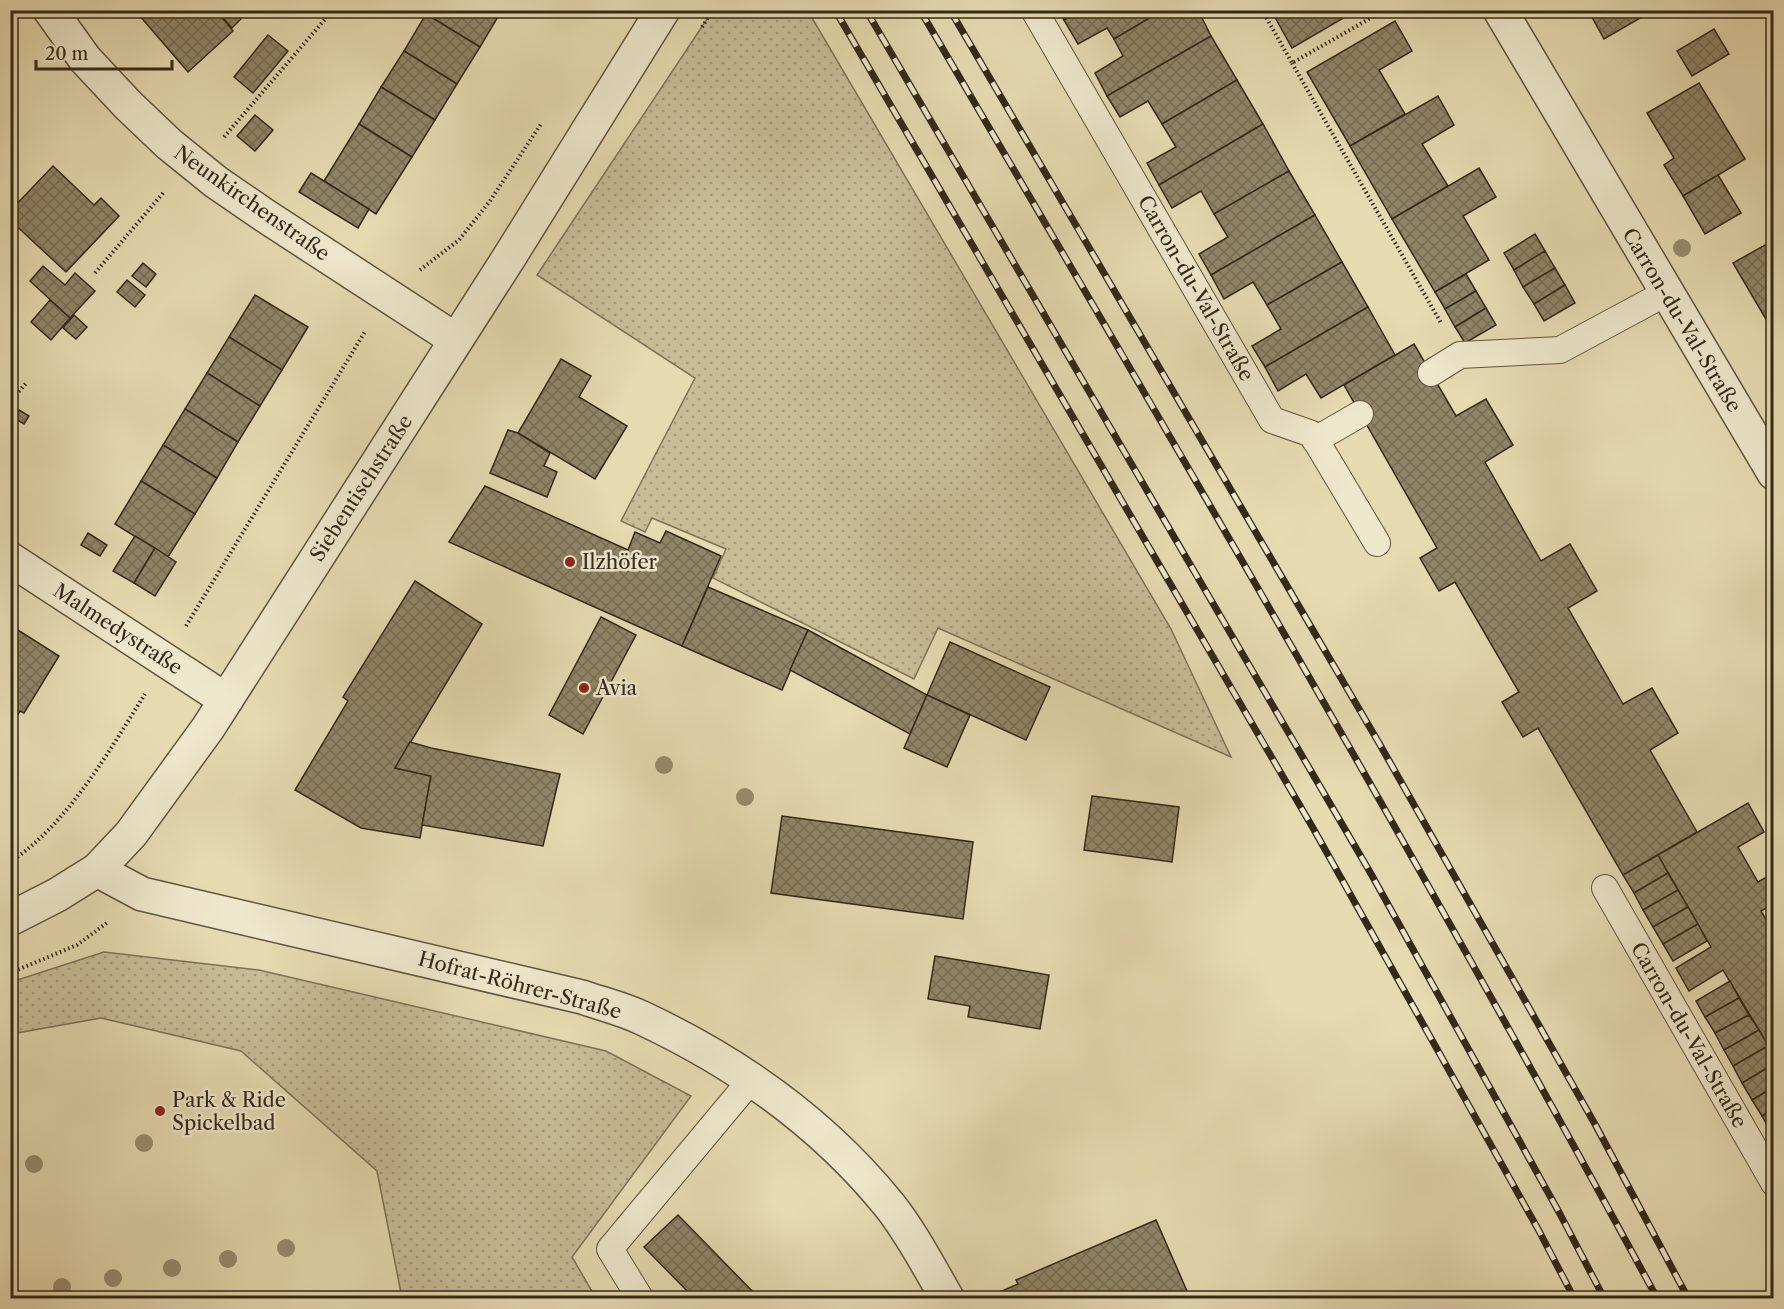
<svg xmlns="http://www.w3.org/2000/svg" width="1784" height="1309" font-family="'Libre Caslon Text',serif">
  <defs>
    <pattern id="grass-dots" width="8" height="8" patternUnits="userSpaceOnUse" patternTransform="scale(1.5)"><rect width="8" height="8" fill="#c8bc97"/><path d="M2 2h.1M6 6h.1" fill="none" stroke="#a3997a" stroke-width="1.8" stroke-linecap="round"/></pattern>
    <pattern id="building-cross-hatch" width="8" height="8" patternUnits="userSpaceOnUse" patternTransform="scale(1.5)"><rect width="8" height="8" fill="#918568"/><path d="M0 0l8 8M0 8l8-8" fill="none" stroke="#776d55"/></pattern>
  </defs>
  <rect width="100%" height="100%" fill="#e6dab1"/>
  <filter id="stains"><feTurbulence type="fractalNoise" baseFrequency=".00333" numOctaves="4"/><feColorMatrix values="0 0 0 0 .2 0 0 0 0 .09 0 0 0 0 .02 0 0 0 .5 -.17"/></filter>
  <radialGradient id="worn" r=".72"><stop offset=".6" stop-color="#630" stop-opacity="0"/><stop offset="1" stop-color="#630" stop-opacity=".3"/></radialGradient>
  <g fill="url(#grass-dots)" stroke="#7e7258" stroke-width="1.5">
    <polygon points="713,10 808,11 1171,629 1231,757 938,628 914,679 713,578 726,549 652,518 645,532 621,521 695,378 537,275"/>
    <polygon points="104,952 259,970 606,1051 691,1096 572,1257 596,1298 402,1298 377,1171 241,1051 101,1018 11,1034 11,982"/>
  </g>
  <g fill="url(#building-cross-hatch)" stroke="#342819" stroke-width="1.5">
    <polygon points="144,10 216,10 233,31 188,72 139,15"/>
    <polygon points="216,10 234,10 241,19 232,28"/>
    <polygon points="429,10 502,10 480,47 426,14"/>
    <polygon points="1059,10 1081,10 1064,20"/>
    <polygon points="1081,10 1163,10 1114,39 1107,28 1078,44 1064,20"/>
    <polygon points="1163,10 1198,10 1211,36 1107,96 1095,73 1123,56 1114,39"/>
    <polygon points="1271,10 1344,10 1347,16 1292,48"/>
    <polygon points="1588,10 1654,10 1604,39"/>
    <polygon points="426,14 480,47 457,84 404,51"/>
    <polygon points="1395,21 1412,51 1379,70 1405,114 1350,146 1307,72"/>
    <polygon points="1714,29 1729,54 1692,76 1677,51"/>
    <polygon points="268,35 288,51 253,93 234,77"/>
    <polygon points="1211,36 1237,80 1162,124 1148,101 1120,117 1107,96"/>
    <polygon points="404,51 457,84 435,120 381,87"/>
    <polygon points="1237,80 1263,124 1159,185 1147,163 1176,147 1162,124"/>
    <polygon points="1699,83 1745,159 1683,196 1664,165 1674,158 1647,113"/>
    <polygon points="381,87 435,120 412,157 359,124"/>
    <polygon points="1438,96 1454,125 1422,144 1448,186 1392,219 1350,146"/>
    <polygon points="255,115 273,130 255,151 237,136"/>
    <polygon points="359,124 412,157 376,214 324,181"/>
    <polygon points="1263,124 1289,171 1214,214 1201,191 1172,208 1159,185"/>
    <polygon points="53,166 94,205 101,198 119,216 66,272 10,220 10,211"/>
    <polygon points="1479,168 1496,197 1463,216 1489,260 1435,292 1392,219"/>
    <polygon points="1289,171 1315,215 1211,275 1199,254 1228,237 1214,214"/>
    <polygon points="311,173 369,209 358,228 299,192"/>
    <polygon points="1718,175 1741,213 1705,234 1683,196"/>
    <polygon points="1315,215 1342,262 1267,305 1253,282 1224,299 1211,275"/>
    <polygon points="1535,234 1545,251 1514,270 1504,253"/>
    <polygon points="1774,240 1774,333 1733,263"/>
    <polygon points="1545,251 1555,268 1523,287 1514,270"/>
    <polygon points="1342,262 1368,307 1265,367 1252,346 1281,329 1267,305"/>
    <polygon points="143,263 156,274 146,287 132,276"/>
    <polygon points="43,266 65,285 75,273 95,291 70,318 30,281"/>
    <polygon points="1555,268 1565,285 1534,304 1523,287"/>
    <polygon points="1466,274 1476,291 1445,309 1435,292"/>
    <polygon points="127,280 145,295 135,307 117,292"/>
    <polygon points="1565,285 1575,303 1544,321 1534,304"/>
    <polygon points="1476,291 1486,308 1455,327 1445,309"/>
    <polygon points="255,295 308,327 282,370 229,337"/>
    <polygon points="50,300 70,318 51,340 31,322"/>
    <polygon points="1368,307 1395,355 1321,398 1306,374 1278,391 1265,367"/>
    <polygon points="1486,308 1496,325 1465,343 1455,327"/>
    <polygon points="74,315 87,327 76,339 63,328"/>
    <polygon points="229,337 282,370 260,406 207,373"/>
    <polygon points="1414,344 1456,416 1486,399 1513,445 1485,462 1541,561 1570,544 1597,591 1568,608 1623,704 1652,688 1678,733 1650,750 1697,832 1623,875 1538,728 1523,737 1502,702 1519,692 1455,582 1439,591 1420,558 1437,548 1344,385"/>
    <polygon points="561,359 591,376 579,397 627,426 595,479 518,433"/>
    <polygon points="207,373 260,406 238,442 185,409"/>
    <polygon points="185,409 238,442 217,478 163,445"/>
    <polygon points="19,410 29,416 24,424 14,418"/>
    <polygon points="508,430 518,433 550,453 544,466 557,472 547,497 490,473"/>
    <polygon points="163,445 217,478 195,514 141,481"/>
    <polygon points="141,481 195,514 168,557 115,524"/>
    <polygon points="485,486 628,550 635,532 660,543 666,531 721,556 682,646 449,542"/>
    <polygon points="88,533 107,545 100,556 81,545"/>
    <polygon points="135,536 155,548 134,583 113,571"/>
    <polygon points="155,548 176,562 155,596 134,583"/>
    <polygon points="415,581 482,624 395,768 431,776 420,838 361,828 295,790 348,701 343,697"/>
    <polygon points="708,587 808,630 782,690 682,646"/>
    <polygon points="601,617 636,635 583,734 549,715"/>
    <polygon points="10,625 59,656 24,713 20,711 11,725"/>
    <polygon points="808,630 927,695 910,734 790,670"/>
    <polygon points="950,642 1050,687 1026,740 927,695"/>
    <polygon points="927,695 970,715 947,767 904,748"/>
    <polygon points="410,742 431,748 560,774 543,846 422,825 431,776 395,768"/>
    <polygon points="1092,796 1179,807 1172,862 1084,850"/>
    <polygon points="1748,803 1764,832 1738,847 1758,882 1774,873 1774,904 1761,911 1774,933 1774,1055 1723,970 1689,991 1676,968 1711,947 1658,855"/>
    <polygon points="782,816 973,842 963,919 771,893"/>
    <polygon points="1658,855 1668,873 1634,893 1623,875"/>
    <polygon points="1668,873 1678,890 1643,910 1634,893"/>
    <polygon points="1678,890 1688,907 1653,927 1643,910"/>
    <polygon points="1688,907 1698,924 1663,944 1653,927"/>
    <polygon points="1698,924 1707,941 1673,961 1663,944"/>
    <polygon points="935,956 1049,975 1040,1029 968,1017 970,1006 928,999"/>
    <polygon points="1730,981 1739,998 1705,1017 1696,1001"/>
    <polygon points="1739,998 1749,1015 1715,1033 1705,1017"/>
    <polygon points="1749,1015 1759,1030 1724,1050 1715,1033"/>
    <polygon points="1759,1030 1768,1046 1733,1066 1724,1050"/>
    <polygon points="1768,1046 1774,1055 1774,1064 1742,1083 1733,1066"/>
    <polygon points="1774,1064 1774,1087 1752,1100 1742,1083"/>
    <polygon points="1774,1087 1774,1109 1762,1116 1752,1100"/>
    <polygon points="1774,1109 1774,1131 1771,1132 1762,1116"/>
    <polygon points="678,1215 759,1298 694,1298 644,1247"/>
    <polygon points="1156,1220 1190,1298 994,1298 993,1295 1018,1284 1016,1280"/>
  </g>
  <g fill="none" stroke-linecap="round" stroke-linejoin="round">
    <defs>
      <g id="lane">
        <polyline points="1034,10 1272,420 1312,434 1377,543"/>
        <polyline points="1431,373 1460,355 1560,350 1666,293"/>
        <polyline points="1315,440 1360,414"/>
        <polyline points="1605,888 1774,1183"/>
        <polyline points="640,1298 610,1249 751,1080"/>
      </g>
      <g id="street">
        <polyline points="50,10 85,59 128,105 169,144 216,182 264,215 456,340"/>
        <polyline points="1500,10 1774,473"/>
        <polyline points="10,559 226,700"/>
        <path d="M97 870 142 894 582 997C602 1004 623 1009 642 1018 736 1062 824 1124 890 1206 912 1234 929 1267 947 1298"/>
        <polyline points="10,919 57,895 97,870 131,834 208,728 510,256 663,10"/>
      </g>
    </defs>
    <use href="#lane" stroke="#60543f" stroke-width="28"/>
    <use href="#street" stroke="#60543f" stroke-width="36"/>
    <g stroke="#342819" stroke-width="4" stroke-dasharray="1.5 3" stroke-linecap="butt">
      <polyline points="1262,10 1292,63 1385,10"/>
      <polyline points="702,27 713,10"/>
      <polyline points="1292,63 1441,323"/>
      <polyline points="224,137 333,10"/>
      <polyline points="420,270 459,240 490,201 541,124"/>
      <polyline points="95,273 164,192"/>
      <polyline points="10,402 27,382"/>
      <polyline points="186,626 366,330"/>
      <path d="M10 862C68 824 109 751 145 694"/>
      <polyline points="10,973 77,945 108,922"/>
    </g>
    <use href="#lane" stroke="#efe7cc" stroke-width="26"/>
    <use href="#street" stroke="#efe7cc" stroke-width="33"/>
    <defs>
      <g id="rail">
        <polyline points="835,10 1313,828 1538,1229 1574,1298"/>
        <polyline points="866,10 1370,872 1560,1214 1604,1298"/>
        <path d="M920 10C1171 437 1421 863 1657 1298"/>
        <polyline points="950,10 1379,743 1596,1126 1688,1298"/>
      </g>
    </defs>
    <use href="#rail" stroke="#342819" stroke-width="7"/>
    <use href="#rail" stroke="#efe7cc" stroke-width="4.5" stroke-dasharray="14" stroke-linecap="butt"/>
  </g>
  <g fill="#988c6e">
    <circle cx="1682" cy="248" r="9"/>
    <circle cx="664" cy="765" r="9"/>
    <circle cx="745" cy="797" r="9"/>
    <circle cx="144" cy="1143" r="9"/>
    <circle cx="34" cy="1164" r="9"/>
    <circle cx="286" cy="1248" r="9"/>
    <circle cx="228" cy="1259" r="9"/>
    <circle cx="172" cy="1268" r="9"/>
    <circle cx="113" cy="1278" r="9"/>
    <circle cx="62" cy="1287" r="9"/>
  </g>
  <g fill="#8f2418" stroke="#efe7cc" stroke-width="2">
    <circle cx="570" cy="562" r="6"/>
    <circle cx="584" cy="688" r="6"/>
    <circle cx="160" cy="1111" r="6"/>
  </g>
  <g text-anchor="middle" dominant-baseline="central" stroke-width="5" stroke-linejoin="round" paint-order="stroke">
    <g font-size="20" fill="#342819" stroke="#efe7cc">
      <text transform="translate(252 203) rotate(35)">Neunkirchenstraße</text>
      <text transform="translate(1196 288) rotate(60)">Carron-du-Val-Straße</text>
      <text transform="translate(1682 320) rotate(59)">Carron-du-Val-Straße</text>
      <text transform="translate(361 488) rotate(-57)">Siebentischstraße</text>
      <text transform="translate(118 629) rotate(33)">Malmedystraße</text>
      <text transform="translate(520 985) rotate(15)">Hofrat-Röhrer-Straße</text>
      <text transform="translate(1689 1035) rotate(60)">Carron-du-Val-Straße</text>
    </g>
    <g font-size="20" fill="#342819" stroke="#efe7cc" text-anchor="start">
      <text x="582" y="562">Ilzhöfer</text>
      <text x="596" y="688">Avia</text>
      <text x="172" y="1100">Park &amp; Ride<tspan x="172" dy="23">Spickelbad</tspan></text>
    </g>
  </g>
  <rect width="1784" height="1309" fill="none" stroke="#e6dab1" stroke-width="36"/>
  <rect x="12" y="12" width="1760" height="1285" fill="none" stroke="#342819" stroke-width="3"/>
  <rect x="18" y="18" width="1748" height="1273" fill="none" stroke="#342819" stroke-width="1.5"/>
  <path d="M36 60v9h136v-9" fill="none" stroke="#342819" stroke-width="3"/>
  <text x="45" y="60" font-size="18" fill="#342819" stroke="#efe7cc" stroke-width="4.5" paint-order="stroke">20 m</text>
  <rect width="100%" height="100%" filter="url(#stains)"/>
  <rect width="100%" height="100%" fill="url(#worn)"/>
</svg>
